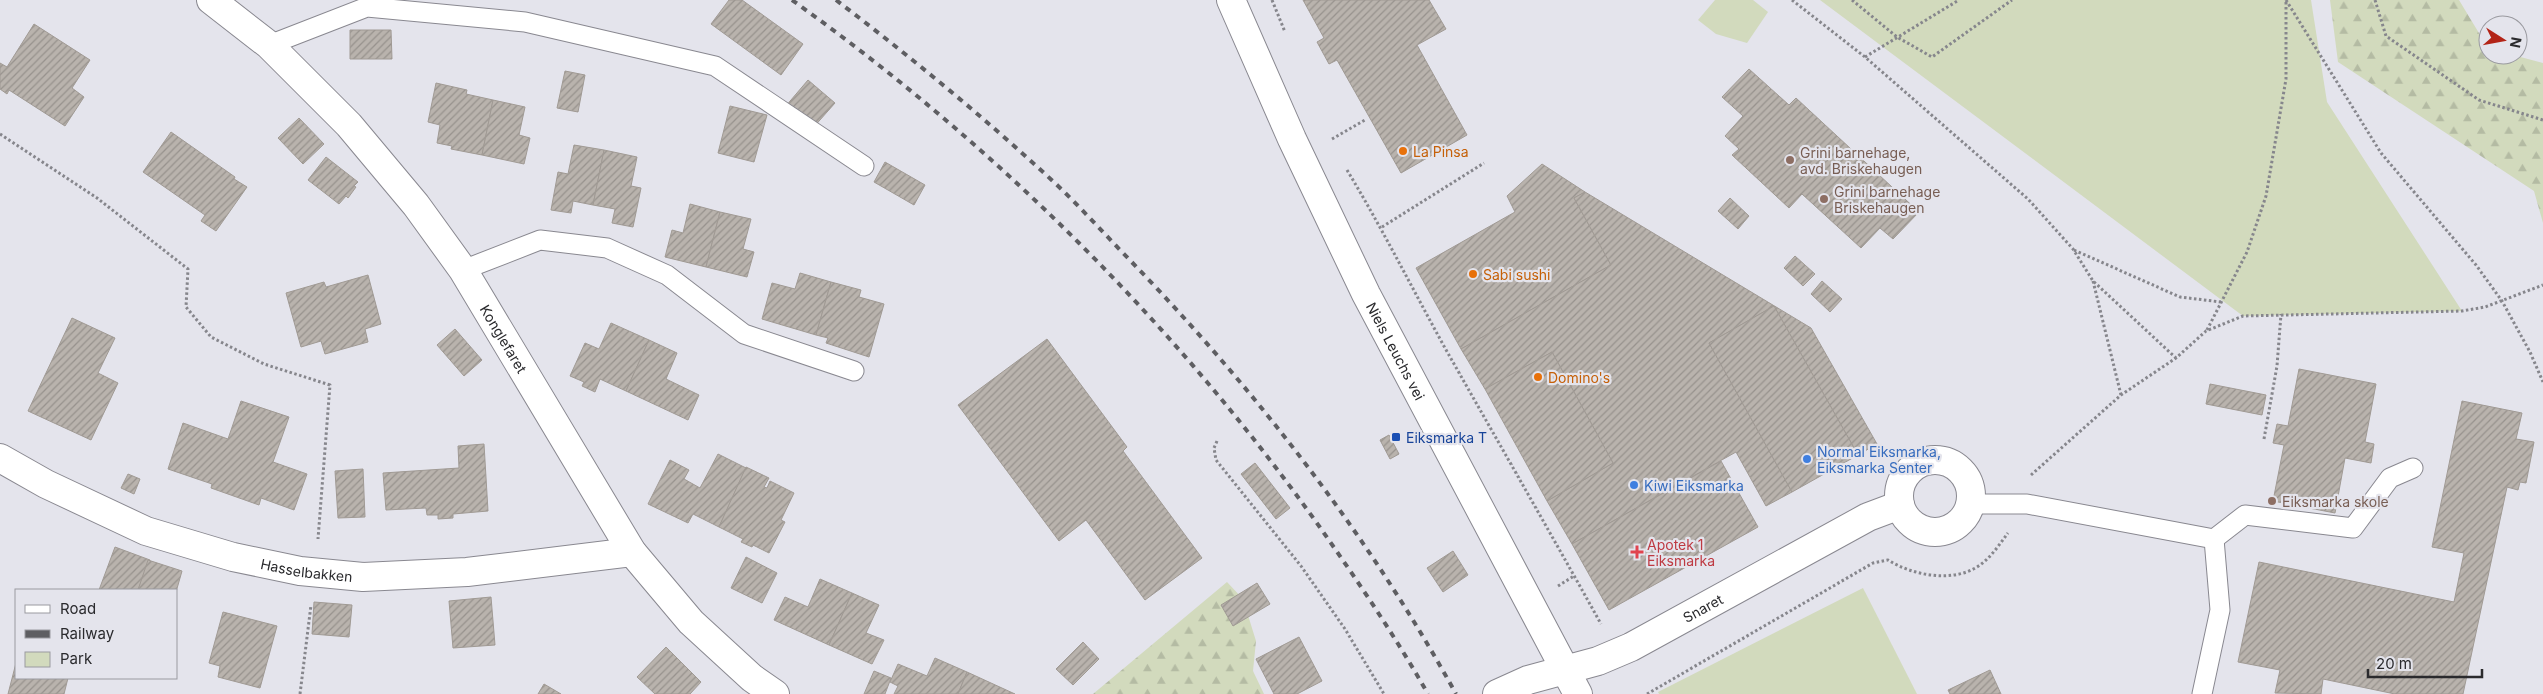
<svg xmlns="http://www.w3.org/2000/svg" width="2543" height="694" font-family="Inter,sans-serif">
  <defs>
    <pattern id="forest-firs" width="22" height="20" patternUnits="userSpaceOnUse" patternTransform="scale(1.25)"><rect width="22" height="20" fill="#d2dabd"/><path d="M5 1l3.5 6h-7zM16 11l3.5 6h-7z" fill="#b4bba3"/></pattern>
    <pattern id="building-hatch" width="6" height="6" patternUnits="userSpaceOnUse" patternTransform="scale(1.25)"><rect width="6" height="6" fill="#b9b3ad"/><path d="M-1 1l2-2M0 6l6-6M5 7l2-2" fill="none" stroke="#97928d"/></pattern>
  </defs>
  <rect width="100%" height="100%" fill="#e4e4ec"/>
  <g fill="url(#forest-firs)">
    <polygon points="2330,0 2459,0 2488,48 2488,55 2513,55 2543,63 2543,223 2534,191 2338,62"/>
    <polygon points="1227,582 1243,599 1256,641 1253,671 1264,694 1093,694"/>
  </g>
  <g fill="#d2dabd">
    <polygon points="1715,0 1753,0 1768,12 1747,43 1716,34 1698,20"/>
    <polygon points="1820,0 2311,0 2327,102 2462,311 2243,316"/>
    <polygon points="1863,588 1917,694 1659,694 1658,692"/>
  </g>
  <g fill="url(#building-hatch)" stroke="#a09a94">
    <polygon points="729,0 742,0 803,44 781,75 711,24"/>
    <polygon points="1303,0 1429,0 1446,29 1417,45 1467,135 1401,173 1337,60 1329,64 1317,42 1324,38"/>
    <polygon points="34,24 90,60 72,88 84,97 65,126 9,90 7,94 0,89 0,63 7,67"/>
    <polygon points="350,30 391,30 392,59 350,59"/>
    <polygon points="1749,69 1789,105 1796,98 1919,212 1893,239 1880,228 1861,248 1802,194 1789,208 1732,155 1739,149 1725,136 1743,116 1722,97"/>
    <polygon points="565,71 585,75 578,112 557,108"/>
    <polygon points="808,80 835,103 812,129 785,107"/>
    <polygon points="436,83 467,90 466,94 493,100 482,155 451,149 452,146 437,143 440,125 428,122"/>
    <polygon points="493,100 525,107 519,135 530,138 524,164 482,155"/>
    <polygon points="730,106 767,115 754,162 718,153"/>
    <polygon points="299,118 324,144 303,164 278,138"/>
    <polygon points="171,132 235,177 234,179 247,187 216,231 201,221 205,215 143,172"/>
    <polygon points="574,145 604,150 593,205 573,201 571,213 551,210 558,172 568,174"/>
    <polygon points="604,150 637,157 631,186 641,188 633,227 612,223 615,209 593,205"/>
    <polygon points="326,157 358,182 354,186 356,187 348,198 346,196 339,204 308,180"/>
    <polygon points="885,162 925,185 914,205 874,182"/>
    <polygon points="1542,164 1585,192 1574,198 1611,265 1461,349 1416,268 1515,212 1507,196"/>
    <polygon points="1585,192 1811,328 1877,444 1858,455 1774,306 1709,343 1792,492 1766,506 1736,452 1572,544 1547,501 1613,463 1552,352 1485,389 1461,349 1611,265 1574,198"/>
    <polygon points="1730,198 1749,216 1738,229 1718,211"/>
    <polygon points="690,204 720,212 706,267 665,257 672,230 683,233"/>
    <polygon points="720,212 751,219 743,249 754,252 747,277 706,267"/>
    <polygon points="1795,256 1815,274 1803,286 1784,268"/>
    <polygon points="800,273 831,282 816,335 762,319 772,283 795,289"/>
    <polygon points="368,275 381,324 365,329 368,342 325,354 321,341 301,347 286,293 324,282 326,287"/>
    <polygon points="1822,281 1842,299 1830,312 1811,294"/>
    <polygon points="831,282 861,290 859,297 884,304 869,357 826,343 828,338 816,335"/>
    <polygon points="1774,306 1858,455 1792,492 1709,343"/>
    <polygon points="72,318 115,338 98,373 118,383 91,440 28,411"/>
    <polygon points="611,323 649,340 626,391 600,379 595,392 582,386 584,382 570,376 585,343 599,349"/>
    <polygon points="455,329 482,360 464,376 437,345"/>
    <polygon points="1047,339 1127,447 1123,451 1202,558 1145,600 1086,520 1059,541 958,405"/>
    <polygon points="649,340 677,353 666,379 699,395 688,420 626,391"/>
    <polygon points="1552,352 1613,463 1547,501 1485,389"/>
    <polygon points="2299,369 2376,384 2365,442 2374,444 2371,463 2345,458 2335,513 2273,501 2284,445 2273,443 2277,424 2288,426"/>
    <polygon points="2210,384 2266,395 2262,415 2206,404"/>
    <polygon points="241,401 289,417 273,462 307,474 294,510 261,498 259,505 211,488 212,484 168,469 183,423 228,439"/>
    <polygon points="2462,401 2522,413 2516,439 2534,442 2526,483 2520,482 2518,490 2507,487 2463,694 2395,694 2323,679 2321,694 2275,693 2280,670 2238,662 2259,562 2454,602 2464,553 2432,547"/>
    <polygon points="1389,435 1399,454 1390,459 1380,440"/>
    <polygon points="484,444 488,511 453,514 453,518 438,519 438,515 427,515 426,508 386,510 383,473 459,468 458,446"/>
    <polygon points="718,454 746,468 719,527 693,514 688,523 648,504 670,460 689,470 684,479 700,488"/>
    <polygon points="1721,461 1758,527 1609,610 1572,544"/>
    <polygon points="1255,463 1290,508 1276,519 1241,474"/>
    <polygon points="746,467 769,478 764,487 767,488 770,481 794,493 781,520 785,522 769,553 753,545 752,547 741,542 743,539 719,527"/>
    <polygon points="363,469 365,517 338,518 335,471"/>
    <polygon points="128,474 140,479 134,494 121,488"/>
    <polygon points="115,547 150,560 138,590 99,590"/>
    <polygon points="1453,551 1468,575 1443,592 1427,568"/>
    <polygon points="746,557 777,573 762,603 731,588"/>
    <polygon points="148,560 182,571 176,592 138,590"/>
    <polygon points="820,579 852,593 829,645 774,620 785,597 808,607"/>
    <polygon points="1257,583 1270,604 1233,626 1221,605"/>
    <polygon points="852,593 879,605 866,633 884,640 872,664 829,645"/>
    <polygon points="491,597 495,645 453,648 449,601"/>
    <polygon points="314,602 352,605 349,637 312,634"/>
    <polygon points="223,612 277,626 260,688 218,677 220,666 209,663"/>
    <polygon points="1299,637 1322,681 1297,694 1274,694 1256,659"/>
    <polygon points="1083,642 1099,659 1073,685 1056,669"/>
    <polygon points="666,647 701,682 690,694 655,694 637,677"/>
    <polygon points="935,658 967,672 958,694 894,694 898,686 890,682 898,664 927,676"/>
    <polygon points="16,663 16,678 68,678 64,694 8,694"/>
    <polygon points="1990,670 2001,694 1950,694 1948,690"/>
    <polygon points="874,671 891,678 885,694 864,694"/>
    <polygon points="967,672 1015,694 958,694"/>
    <polygon points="544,684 561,694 538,694"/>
  </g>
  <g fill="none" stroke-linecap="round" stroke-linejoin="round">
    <defs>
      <g id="service">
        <polyline points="269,45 367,7 525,22 715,66 864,166"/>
        <polyline points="463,270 540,240 607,248 667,275 744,334 854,371"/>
        <polyline points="1971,504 2027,504 2214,539 2245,515 2353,528 2390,478 2413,468"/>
        <polyline points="2202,694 2220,610 2214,539"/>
      </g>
      <g id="minor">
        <path id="s1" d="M211 0 269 45 349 125 416 205 463 270 632 552 691 622 752 678 775 694"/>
        <path id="s2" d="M0 458 46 484 146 531 233 557 300 571 363 577 467 572 632 552"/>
        <circle cx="1935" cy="496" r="36"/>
        <path id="s3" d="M1497 694 1528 680 1598 661 1631 647 1868 517 1900 505"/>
      </g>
      <g id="tertiary">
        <path id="s4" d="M1231 0 1292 139 1366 294 1578 694"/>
      </g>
    </defs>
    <use href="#service" stroke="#898890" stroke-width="21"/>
    <use href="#minor" stroke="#898890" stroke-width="30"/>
    <use href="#tertiary" stroke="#898890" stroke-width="30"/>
    <g stroke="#86868c" stroke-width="3" stroke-dasharray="2.5 2.5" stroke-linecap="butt">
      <polyline points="1272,0 1285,32"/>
      <polyline points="1792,0 1865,57 2028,199 2073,249 2093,281 2176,358"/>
      <polyline points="1852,0 1897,37 1932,57 2012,0"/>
      <polyline points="2286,0 2381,153 2476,265 2502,301 2530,352 2543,382"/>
      <polyline points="2375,0 2386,36 2479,100 2543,120"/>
      <polyline points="1865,57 1959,0"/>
      <polyline points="0,134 97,198 188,269 186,307 211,337 264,364 330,385 318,539"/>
      <polyline points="1332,139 1365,120"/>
      <path d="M1347 170C1382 228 1412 288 1445 348 1497 440 1550 532 1601 624"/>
      <polyline points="1382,227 1484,163"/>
      <polyline points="2074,250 2180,297 2221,302"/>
      <polyline points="2093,281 2121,395"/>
      <polyline points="2207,330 2247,252 2266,196 2286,79 2286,1"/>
      <polyline points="2264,439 2277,366 2281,314"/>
      <polyline points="1217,441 1214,448 1216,460 1301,566 1345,629 1384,694"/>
      <polyline points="2031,475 2121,395 2176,358 2206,331 2243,316 2462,311 2485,307 2543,285"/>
      <polyline points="1558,586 1574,576"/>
      <polyline points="300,694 311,605"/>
      <path d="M1647 694 1873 563 1888 560C1912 575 1951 583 1977 567 1990 559 1999 545 2008 533"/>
    </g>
    <use href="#service" stroke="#fff" stroke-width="19"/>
    <use href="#minor" stroke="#fff" stroke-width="28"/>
    <use href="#tertiary" stroke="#fff" stroke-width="28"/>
    <g stroke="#5e5e62" stroke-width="4" stroke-dasharray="6 6" stroke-linecap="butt">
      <path d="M792 0C995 145 1174 323 1319 526 1357 580 1395 636 1428 694"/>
      <path d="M836 0C912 58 986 119 1056 184 1079 206 1100 229 1122 252 1250 383 1367 532 1456 694"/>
    </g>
  </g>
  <g fill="#e8710a" stroke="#e4e4ec" stroke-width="2">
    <circle cx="1403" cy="151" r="5"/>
    <circle cx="1473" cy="274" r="5"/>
    <circle cx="1538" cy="377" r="5"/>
  </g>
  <g fill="#8d6e63" stroke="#e4e4ec" stroke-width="2">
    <circle cx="1790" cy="160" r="5"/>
    <circle cx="1824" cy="199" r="5"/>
    <circle cx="2272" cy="501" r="5"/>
  </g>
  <rect fill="#1a4fb4" stroke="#e4e4ec" stroke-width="2" x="1391" y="432" width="10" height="10" rx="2.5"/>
  <g fill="#3f7fe0" stroke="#e4e4ec" stroke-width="2">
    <circle cx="1807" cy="459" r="5"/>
    <circle cx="1634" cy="485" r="5"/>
  </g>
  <path fill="#e0444e" stroke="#e4e4ec" stroke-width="2" d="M1634.5 544.5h5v5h5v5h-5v5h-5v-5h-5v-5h5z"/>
  <g text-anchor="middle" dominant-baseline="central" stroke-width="4.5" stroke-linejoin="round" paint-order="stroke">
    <g font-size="14" fill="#c56008" stroke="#e4e4ec" text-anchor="start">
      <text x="1413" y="151">La Pinsa</text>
      <text x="1483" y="274">Sabi sushi</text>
      <text x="1548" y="377">Domino's</text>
    </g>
    <g font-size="14" fill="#785e54" stroke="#e4e4ec" text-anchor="start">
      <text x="1800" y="152">Grini barnehage,<tspan x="1800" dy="16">avd. Briskehaugen</tspan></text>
      <text x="1834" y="191">Grini barnehage<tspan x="1834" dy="16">Briskehaugen</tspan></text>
      <text x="2282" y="501">Eiksmarka skole</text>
    </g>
    <g font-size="14" fill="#2a2a2d" stroke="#e4e4ec">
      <text stroke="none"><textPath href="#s1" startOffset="451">Konglefaret</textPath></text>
      <text stroke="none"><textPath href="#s4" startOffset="388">Niels Leuchs vei</textPath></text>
      <text stroke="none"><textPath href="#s2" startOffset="329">Hasselbakken</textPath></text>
      <text stroke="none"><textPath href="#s3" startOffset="224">Snaret</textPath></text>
    </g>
    <g font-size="14" fill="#164399" stroke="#e4e4ec" text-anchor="start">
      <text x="1406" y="437">Eiksmarka T</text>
    </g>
    <g font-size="14" fill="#366cbe" stroke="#e4e4ec" text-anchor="start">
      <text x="1817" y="451">Normal Eiksmarka,<tspan x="1817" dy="16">Eiksmarka Senter</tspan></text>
      <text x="1644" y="485">Kiwi Eiksmarka</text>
    </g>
    <g font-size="14" fill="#be3a42" stroke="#e4e4ec" text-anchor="start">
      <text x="1647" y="544">Apotek 1<tspan x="1647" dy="16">Eiksmarka</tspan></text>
    </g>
  </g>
  <rect x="15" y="589" width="162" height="90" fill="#e4e4ec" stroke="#9a9aa0"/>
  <rect x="25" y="605" width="25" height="8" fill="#ffffff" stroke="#9a9aa0"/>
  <text x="60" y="614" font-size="15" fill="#2a2a2d">Road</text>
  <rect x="25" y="630" width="25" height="8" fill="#5e5e62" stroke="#9a9aa0"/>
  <text x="60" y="639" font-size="15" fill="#2a2a2d">Railway</text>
  <rect x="25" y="652" width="25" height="15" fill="#d2dabd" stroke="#9a9aa0"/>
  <text x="60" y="664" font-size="15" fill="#2a2a2d">Park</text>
  <g transform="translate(2503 40) rotate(101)"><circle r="24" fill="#e4e4ec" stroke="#9a9aa0"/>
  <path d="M0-4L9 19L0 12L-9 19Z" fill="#b32417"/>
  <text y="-8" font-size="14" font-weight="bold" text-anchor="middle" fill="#2a2a2d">N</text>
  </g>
  <path d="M2368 669v8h114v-8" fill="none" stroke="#2a2a2d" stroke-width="2.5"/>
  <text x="2376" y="669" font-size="15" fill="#2a2a2d" stroke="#e4e4ec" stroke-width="4" paint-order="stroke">20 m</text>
</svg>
